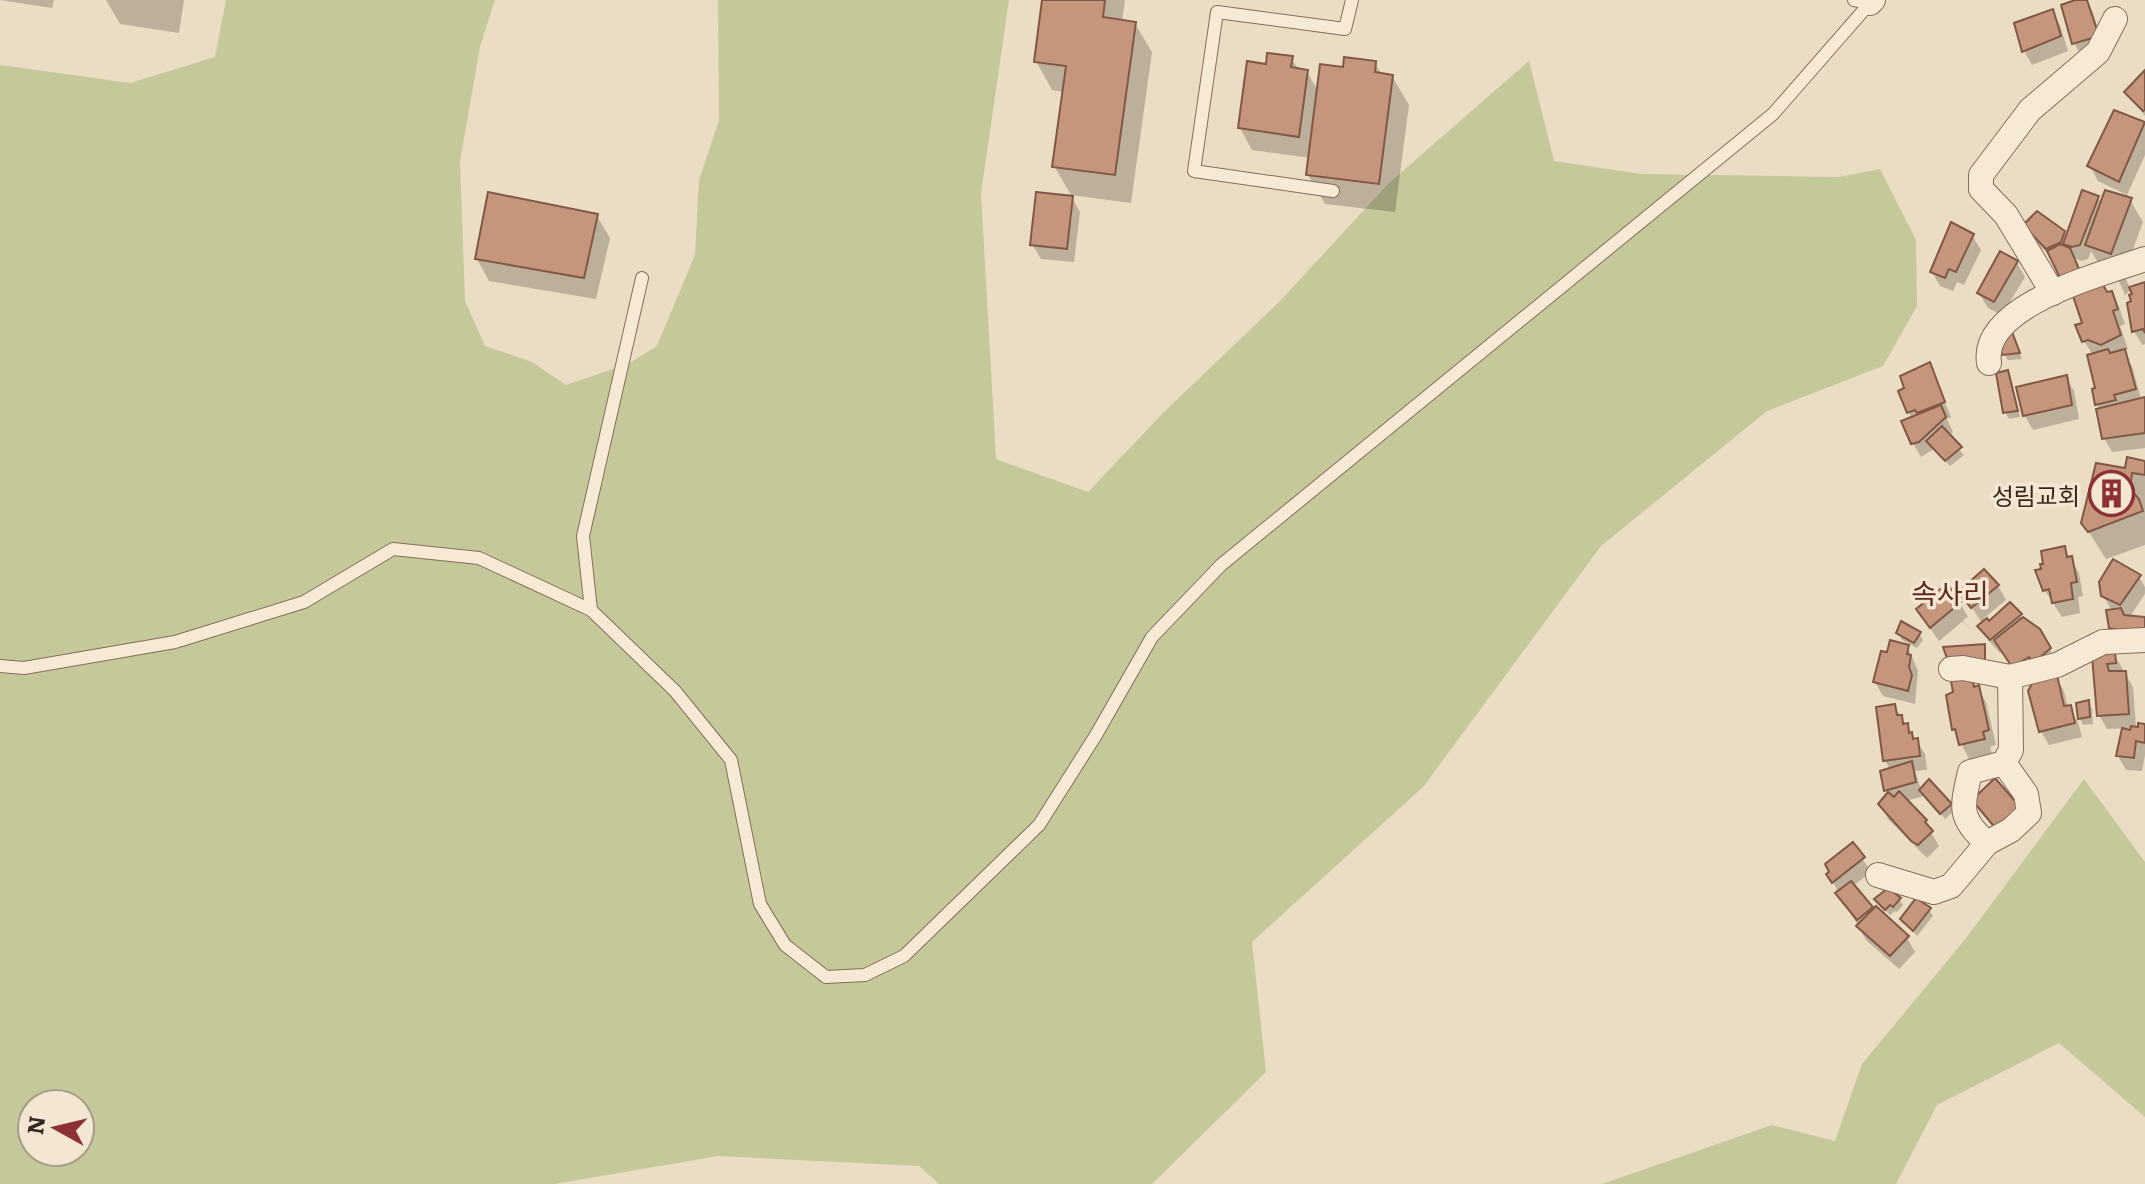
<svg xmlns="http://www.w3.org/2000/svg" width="2145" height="1184" font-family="Literata,'Noto Sans KR',serif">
  <rect width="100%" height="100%" fill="#ebdcc4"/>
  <g fill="#c5c898" fill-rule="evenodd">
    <path d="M226 0H495L480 47 460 161 465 301 485 346 532 362 566 385 628 364 657 346 695 255 699 180 719 120 718 0H1009L981 193 996 459 1088 492 1163 413 1279 302 1389 183 1529 61 1554 161 1641 174 1839 177 1880 169 1916 240 1917 306 1883 366 1767 411 1601 546 1423 787 1252 942 1266 1072 1152 1184H939L919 1166 718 1156 555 1184H0V65L130 83 215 57ZM32 1104H80V1152H32Z"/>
    <polygon points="2084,779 2145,862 2145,1117 2059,1043 1937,1105 1896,1184 1602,1184 1772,1125 1835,1141 1862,1064 1967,937"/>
  </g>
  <g fill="#0003">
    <polygon points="0,0 54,0 52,8"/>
    <polygon points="106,0 184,0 179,33 120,24"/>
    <polygon points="1044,0 1125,0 1122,22 1135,24 1152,52 1131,203 1071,195 1054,166 1064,92 1052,90 1036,61"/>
    <polygon points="2081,0 2086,0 2093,13 2105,50 2082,57 2074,43"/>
    <polygon points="2052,11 2060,25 2068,51 2032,65 2024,51 2017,24"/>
    <polygon points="1291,58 1299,70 1307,72 1319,92 1345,69 1375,63 1382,75 1392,76 1409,105 1395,212 1325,204 1308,175 1311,158 1252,150 1240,128 1268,66"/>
    <polygon points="2145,73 2145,116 2127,92"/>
    <polygon points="2115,112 2145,125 2145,155 2127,195 2098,181 2090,166"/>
    <polygon points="1072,198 1080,212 1074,262 1041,259 1032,244"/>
    <polygon points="2098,198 2102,205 2130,200 2143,222 2124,274 2130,289 2145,284 2145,344 2142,345 2134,331 2131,290 2125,295 2115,272 2100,266 2091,251 2088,259 2081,261 2073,257 2087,289 2107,294 2111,293 2119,307 2125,324 2120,326 2128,349 2124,351 2132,366 2141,399 2145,399 2145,448 2112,452 2104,438 2100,410 2097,404 2093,355 2084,341 2084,324 2074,292 2053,259 2034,240 2025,226 2063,233 2067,239"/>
    <polygon points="597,216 610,238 596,299 489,281 477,259"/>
    <polygon points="1972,235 1981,250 1964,285 1957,282 1953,291 1940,286 1932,272"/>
    <polygon points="2017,263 2025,277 2002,315 1988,308 1979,293"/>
    <polygon points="2014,337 2022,359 2008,360 2004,354"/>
    <polygon points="1929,365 1951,417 1947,419 1953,432 1948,436 1964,455 1950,466 1934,449 1921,457 1913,443 1912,419 1900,392"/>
    <polygon points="2007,372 2020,417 2009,419 2005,412"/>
    <polygon points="2066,377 2074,391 2079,419 2033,430 2025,416"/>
    <polygon points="2145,463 2145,545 2106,559 2083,523 2126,471"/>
    <polygon points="2064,548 2079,573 2083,596 2078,597 2080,613 2062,617 2040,583"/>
    <polygon points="1984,572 1998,586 2006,600 1984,618 1988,624 2010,605 2023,620 2038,630 2058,663 2022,680 2003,650 2000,653 1988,640 1980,626 1983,624 1961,592"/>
    <polygon points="2139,577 2145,587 2145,594 2129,618 2145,619 2120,641 2111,627 2112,611 2103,595"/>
    <polygon points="1960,603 1968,617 1963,620 1972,632 1963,621 1939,641 1918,610"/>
    <polygon points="1898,633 1919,633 1923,640 1917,648 1902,640"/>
    <polygon points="1908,647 1918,671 1915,704 1883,696 1875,682"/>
    <polygon points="2114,654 2133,687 2136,727 2145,726 2145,755 2142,771 2126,770 2118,756 2133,728 2107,729 2099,715 2094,657"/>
    <polygon points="1970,677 1986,702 1996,745 1990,747 1992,753 1969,759 1954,729 1956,694"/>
    <polygon points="2056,677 2064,691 2068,708 2078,722 2082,737 2049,745 2041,731"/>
    <polygon points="2088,703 2092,709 2093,724 2083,725 2080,719 2078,705"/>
    <polygon points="1894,706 1925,754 1927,770 1915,771 1921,790 1950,805 1954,811 1945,819 1924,796 1905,801 1925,822 1939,846 1927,858 1888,819 1880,804 1889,794 1886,790 1890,770 1885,760"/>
    <polygon points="1853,845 1871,872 1853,886 1873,912 1907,938 1915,952 1899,969 1866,940 1829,875"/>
    <polygon points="1899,899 1903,905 1897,912 1895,911 1890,915 1876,900"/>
    <polygon points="1929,910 1933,916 1917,936 1903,919"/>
  </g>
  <g fill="#c6967c" stroke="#815843" stroke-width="2">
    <polygon points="1042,0 1105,0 1103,17 1136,22 1115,175 1052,167 1066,66 1034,62"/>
    <polygon points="2075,0 2087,0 2099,36 2072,44 2061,5"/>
    <polygon points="2053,9 2061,36 2022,52 2014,23"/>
    <polygon points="1267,53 1293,56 1291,67 1308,70 1299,137 1238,128 1247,61 1266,64"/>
    <polygon points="1344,57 1376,61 1375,72 1393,75 1379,184 1306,175 1320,64 1343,67"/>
    <polygon points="2145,70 2145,110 2143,111 2124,92"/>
    <polygon points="2114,110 2145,122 2119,182 2087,166"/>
    <polygon points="2082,190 2099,196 2080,245 2072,247 2063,244"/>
    <polygon points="2105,190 2132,198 2111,254 2085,245"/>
    <polygon points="488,192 598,214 584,278 475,259"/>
    <polygon points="1036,192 1073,196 1067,249 1030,245"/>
    <polygon points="2037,211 2065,231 2061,242 2046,249 2023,225"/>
    <polygon points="1951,222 1974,234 1956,272 1949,269 1945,278 1930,272"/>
    <polygon points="2060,244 2070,248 2080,271 2061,280 2047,251"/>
    <polygon points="2000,251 2018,261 1994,302 1977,293"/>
    <polygon points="2101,281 2107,292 2112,291 2118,309 2113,311 2121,335 2101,345 2088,340 2082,342 2075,325 2082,323 2072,293"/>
    <polygon points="2145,282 2145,333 2143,329 2132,332 2127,303 2131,301 2129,295 2132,294 2129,287"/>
    <polygon points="2011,329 2020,353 2002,355 1999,343"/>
    <polygon points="2108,349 2110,353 2125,349 2136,389 2114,395 2116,400 2095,405 2092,389 2095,388 2087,355"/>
    <polygon points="1930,362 1945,402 1917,413 1915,410 1907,413 1898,391 1904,388 1900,376"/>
    <polygon points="2008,370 2018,411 2003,413 1996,373"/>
    <polygon points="2067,375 2072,405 2023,416 2016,387"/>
    <polygon points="2145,397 2145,433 2102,439 2096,409"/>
    <polygon points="1941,405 1946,417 1919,442 1911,444 1901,421"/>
    <polygon points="1942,426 1962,447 1945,461 1926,441"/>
    <polygon points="2127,457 2145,461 2145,475 2132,473 2130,489 2139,499 2143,511 2088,532 2081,523 2096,463 2125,468"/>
    <polygon points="2065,546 2067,557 2072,556 2077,582 2071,583 2073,599 2052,603 2049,589 2043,591 2035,570 2041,569 2040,564 2043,564 2041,551"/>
    <polygon points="2113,559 2141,575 2120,605 2101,596 2099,582"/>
    <polygon points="1984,569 1999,585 1971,608 1958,592"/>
    <polygon points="1947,584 1961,602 1930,628 1916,609"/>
    <polygon points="2010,602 2022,614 1990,640 1977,626 1987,618 1989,621"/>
    <polygon points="2121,608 2124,615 2145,617 2145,633 2133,633 2109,628 2106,610"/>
    <polygon points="2023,617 2040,629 2051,648 2033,663 2029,657 2012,667 1994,640"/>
    <polygon points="1901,621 1921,632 1914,643 1896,633"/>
    <polygon points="1890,640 1909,645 1907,654 1911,655 1909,667 1912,675 1908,691 1873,682 1881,651 1887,652"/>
    <polygon points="1985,644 1985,660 1948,661 1943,647"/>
    <polygon points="2115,652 2116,663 2107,664 2109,671 2126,671 2129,714 2097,716 2092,656"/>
    <polygon points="1971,674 1974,687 1979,685 1989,730 1983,732 1985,739 1959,745 1955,729 1952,730 1946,695 1953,692 1951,681"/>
    <polygon points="2057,675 2064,706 2071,705 2075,723 2039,732 2028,691 2034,680"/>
    <polygon points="2089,700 2090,717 2078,719 2076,703"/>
    <polygon points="1895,704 1897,715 1902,715 1903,724 1908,723 1909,733 1912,732 1913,739 1918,738 1920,756 1883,761 1876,707"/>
    <polygon points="2138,723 2145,724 2145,743 2136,741 2134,758 2116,756 2122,728 2130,730 2131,726 2138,727"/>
    <polygon points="1912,761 1916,782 1884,791 1880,771"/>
    <polygon points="1995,778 2021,808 1997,830 1972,800"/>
    <polygon points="1929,779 1952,804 1940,814 1919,790"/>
    <polygon points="1899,791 1927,820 1925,822 1933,831 1918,845 1911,841 1878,804 1888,792 1894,797"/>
    <polygon points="1853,842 1865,857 1832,883 1826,874 1829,872 1825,864"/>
    <polygon points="1851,881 1873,907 1857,920 1835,893"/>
    <polygon points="1888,888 1901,898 1893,907 1890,905 1885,910 1874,899"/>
    <polygon points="1916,898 1931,908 1913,931 1900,919"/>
    <polygon points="1876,906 1909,936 1890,956 1856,926"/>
  </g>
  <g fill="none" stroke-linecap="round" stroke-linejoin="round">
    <defs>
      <g id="lane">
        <polyline points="1333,191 1194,171 1217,12 1345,29 1352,0"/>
        <polyline points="591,610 675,691 731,760 760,904 785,945 826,977 865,975 904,956 1039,825 1096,735 1152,637 1221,565 1773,114 1870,3 1854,0"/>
        <polyline points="0,666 24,668 175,642 304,602 393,549 479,558 591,610 583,536 642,278"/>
      </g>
      <g id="street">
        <polyline points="1870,3 1873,0"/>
        <polyline points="2053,293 2006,215 1981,189 1981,175 2030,110 2098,52 2115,19"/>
        <path d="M1989 363C1980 305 2103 274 2145 259"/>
        <polyline points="1951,669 1963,668 2010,677"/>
        <path d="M1987 843C1958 818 1962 807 1970 772L2004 763"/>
        <polyline points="1878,875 1934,892 1951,886 1987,843 2011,830 2029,813 2026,794 2004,763 2011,750 2010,677 2057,665 2103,642 2145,640"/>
      </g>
    </defs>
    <use href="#lane" stroke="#846e5b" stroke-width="14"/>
    <use href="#street" stroke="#846e5b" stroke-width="26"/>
    <use href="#lane" stroke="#f6ead6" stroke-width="12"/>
    <use href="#street" stroke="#f6ead6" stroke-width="24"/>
  </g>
  <defs>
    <symbol id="building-ring" viewBox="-11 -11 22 22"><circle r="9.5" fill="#f3e7d3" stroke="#8e3037" stroke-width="1.5"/><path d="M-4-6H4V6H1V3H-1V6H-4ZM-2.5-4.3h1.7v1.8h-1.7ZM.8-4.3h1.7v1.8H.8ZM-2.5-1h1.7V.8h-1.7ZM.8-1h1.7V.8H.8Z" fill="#8e3037"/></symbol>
  </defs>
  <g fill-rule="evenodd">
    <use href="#building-ring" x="2086" y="468" width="51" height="51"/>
  </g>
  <g text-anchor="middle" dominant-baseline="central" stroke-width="7" stroke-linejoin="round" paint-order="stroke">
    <g font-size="24" fill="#35281e" stroke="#f3e7d3" text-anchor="end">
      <text x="2080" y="494">성림교회</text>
    </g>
    <g font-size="28" fill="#5e2a21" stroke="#f3e7d3">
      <text x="1950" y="592">속사리</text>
    </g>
  </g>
  <g transform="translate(56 1128) rotate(278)"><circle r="38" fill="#f3e7d3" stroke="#a79b8b" stroke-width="2"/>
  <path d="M0-6L14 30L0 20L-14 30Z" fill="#8e3037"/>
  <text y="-12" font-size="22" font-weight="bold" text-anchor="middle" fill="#35281e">N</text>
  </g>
</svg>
